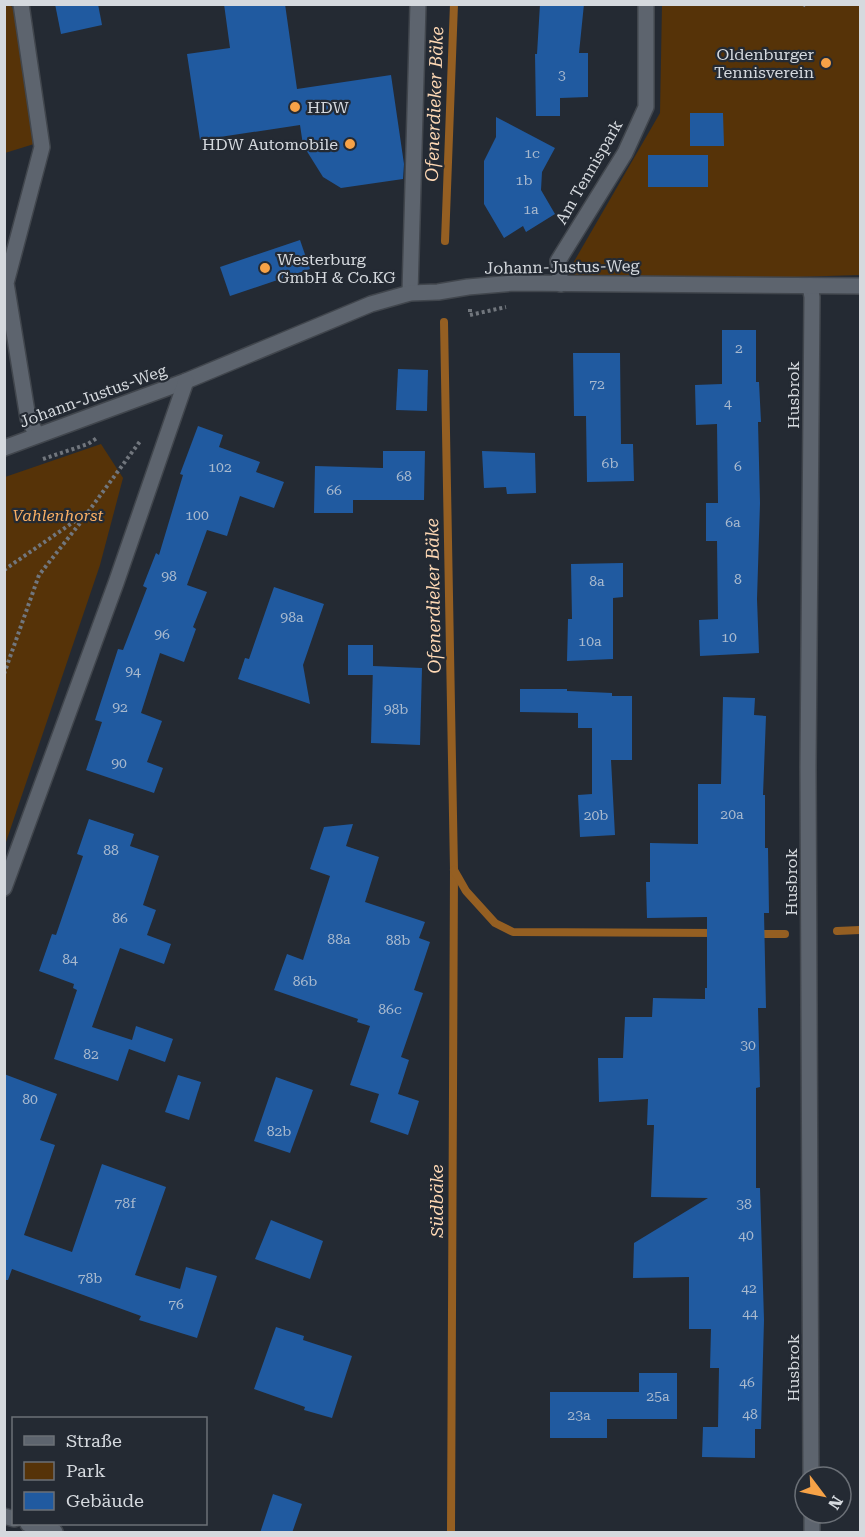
<svg xmlns="http://www.w3.org/2000/svg" width="865" height="1537" font-family="'Roboto Serif',serif">
  <rect width="100%" height="100%" fill="#242a33"/>
  <g fill="#563308">
    <polygon points="10,4 19,19 34,144 5,153 4,5"/>
    <polygon points="662,5 860,5 860,275 561,284 660,113"/>
    <polygon points="101,444 123,478 100,565 5,845 5,477"/>
  </g>
  <g fill="none" stroke-linecap="round" stroke-linejoin="round">
    <g stroke="#955f22" stroke-width="8">
      <polyline points="445,241 454,4"/>
      <polyline points="444,322 454,870 451,1532"/>
      <polyline points="454,870 466,891 495,923 513,932 718,933"/>
      <polyline points="837,931 860,930"/>
      <polyline points="755,934 785,934"/>
    </g>
  </g>
  <g fill="#205aa0">
    <polygon points="55,4 98,4 102,25 61,34"/>
    <polygon points="224,4 285,4 297,89 391,75 404,164 403,179 341,188 323,177 303,145 300,125 200,140 187,54 230,48"/>
    <polygon points="540,4 584,4 579,53 588,53 588,97 560,98 560,116 536,116 535,54 537,54"/>
    <polygon points="690,113 723,113 724,146 690,146"/>
    <polygon points="496,117 555,148 542,172 541,190 555,214 526,232 523,226 504,238 484,204 484,161 496,137"/>
    <rect x="648" y="155" width="60" height="32"/>
    <polygon points="300,240 310,269 230,296 220,267"/>
    <polygon points="722,330 756,330 756,382 759,382 761,422 758,422 760,503 757,599 759,653 700,656 699,620 718,619 717,541 706,541 706,503 718,503 717,424 696,425 695,385 722,384"/>
    <polygon points="573,353 620,353 621,444 633,444 634,481 587,482 586,416 574,416"/>
    <polygon points="398,369 428,370 427,411 396,410"/>
    <polygon points="198,426 223,435 219,447 260,462 256,472 284,482 274,508 240,496 227,536 207,530 187,585 207,592 193,627 196,629 184,662 160,653 141,713 162,721 147,762 163,768 154,793 86,770 102,722 95,720 118,649 123,650 147,588 143,586 156,553 159,555 183,475 180,474"/>
    <polygon points="383,451 425,451 424,500 353,500 353,513 314,513 315,466 383,468"/>
    <polygon points="482,451 535,453 536,493 507,494 506,487 484,488"/>
    <polygon points="623,563 623,597 613,598 613,659 567,661 568,619 572,619 571,564"/>
    <polygon points="274,587 324,604 303,665 310,704 238,679 245,658 249,659"/>
    <rect x="348" y="645" width="25" height="30"/>
    <polygon points="373,666 422,668 420,745 371,743"/>
    <polygon points="520,689 567,689 567,691 612,693 612,696 632,696 632,760 611,760 615,835 580,837 578,795 592,794 592,728 578,728 578,713 520,712"/>
    <polygon points="723,697 755,698 754,715 766,716 763,795 765,795 765,848 768,848 769,913 764,913 766,1008 758,1008 760,1087 756,1088 756,1188 760,1188 764,1320 761,1429 755,1429 755,1458 702,1457 703,1427 718,1427 719,1368 710,1368 711,1329 689,1329 689,1277 633,1278 634,1243 708,1198 651,1197 654,1125 647,1125 648,1099 599,1102 598,1058 623,1058 625,1017 652,1017 653,998 705,999 705,988 707,988 707,917 647,918 646,882 650,882 650,843 698,844 698,784 721,784"/>
    <polygon points="89,819 134,834 130,846 159,856 143,905 156,910 147,935 171,944 164,964 120,948 92,1027 132,1040 136,1026 173,1039 165,1062 129,1049 118,1081 54,1059 77,990 73,988 74,984 39,971 52,934 56,935 83,856 77,854"/>
    <polygon points="353,824 346,846 379,857 365,902 425,922 419,938 430,942 414,990 423,993 401,1057 409,1060 398,1094 419,1101 408,1135 370,1122 379,1094 350,1085 370,1026 357,1022 358,1019 274,990 287,954 303,960 330,876 310,869 324,827"/>
    <polygon points="4,1074 57,1094 40,1140 55,1145 24,1235 72,1252 102,1164 166,1187 135,1275 180,1289 186,1267 217,1276 197,1338 139,1320 141,1316 12,1269 8,1280 4,1280"/>
    <polygon points="178,1075 201,1082 189,1120 165,1112"/>
    <polygon points="276,1077 313,1090 290,1153 254,1141"/>
    <polygon points="271,1220 323,1241 310,1279 255,1259"/>
    <polygon points="276,1327 304,1336 303,1340 352,1356 332,1418 304,1410 305,1407 254,1389"/>
    <polygon points="639,1373 677,1373 677,1419 607,1419 607,1438 550,1438 550,1392 639,1392"/>
    <polygon points="273,1494 302,1504 292,1533 260,1533"/>
  </g>
  <g fill="none" stroke-linecap="round" stroke-linejoin="round">
    <defs>
      <g id="minor">
        <polyline points="21,4 42,147 6,283 28,418 37,435"/>
        <polyline points="561,284 558,261 625,153 646,107 646,4"/>
        <polyline points="810,286 812,297 808,767 811,1477"/>
        <polyline points="410,293 418,4"/>
        <polyline points="4,448 186,381 371,304 410,293 438,292 468,287 514,283 860,286"/>
        <polyline points="4,888 116,583 186,381"/>
        <polyline points="812,1513 812,1532"/>
        <polyline points="4,1516 14,1519"/>
        <polyline points="28,1524 55,1532"/>
      </g>
    </defs>
    <use href="#minor" stroke="#41464d" stroke-width="18"/>
    <g stroke="#71767d" stroke-width="4" stroke-dasharray="3 3" stroke-linecap="butt">
      <polyline points="803,4 807,6 808,4"/>
      <polyline points="470,309 470,315 506,307"/>
      <polyline points="43,459 88,444 97,438"/>
      <polyline points="4,570 88,512 141,440"/>
      <polyline points="4,674 39,575 84,518"/>
    </g>
    <use href="#minor" stroke="#5d646e" stroke-width="15"/>
  </g>
  <g fill="#f6a247" stroke="#242a33" stroke-width="2">
    <circle cx="826" cy="63" r="6"/>
    <circle cx="295" cy="107" r="6"/>
    <circle cx="350" cy="144" r="6"/>
    <circle cx="265" cy="268" r="6"/>
  </g>
  <g text-anchor="middle" dominant-baseline="central" stroke-width="4.5" stroke-linejoin="round" paint-order="stroke">
    <g font-size="14" fill="#a8b9ce">
      <text x="562" y="75">3</text>
      <text x="532" y="153">1c</text>
      <text x="524" y="180">1b</text>
      <text x="531" y="209">1a</text>
      <text x="739" y="348">2</text>
      <text x="597" y="384">72</text>
      <text x="728" y="403">4</text>
      <text x="610" y="463">6b</text>
      <text x="738" y="466">6</text>
      <text x="220" y="467">102</text>
      <text x="404" y="476">68</text>
      <text x="334" y="490">66</text>
      <text x="197" y="515">100</text>
      <text x="733" y="522">6a</text>
      <text x="169" y="576">98</text>
      <text x="738" y="579">8</text>
      <text x="597" y="581">8a</text>
      <text x="292" y="617">98a</text>
      <text x="162" y="634">96</text>
      <text x="729" y="637">10</text>
      <text x="590" y="641">10a</text>
      <text x="133" y="671">94</text>
      <text x="120" y="707">92</text>
      <text x="396" y="709">98b</text>
      <text x="119" y="763">90</text>
      <text x="732" y="814">20a</text>
      <text x="596" y="815">20b</text>
      <text x="111" y="850">88</text>
      <text x="120" y="918">86</text>
      <text x="339" y="939">88a</text>
      <text x="398" y="940">88b</text>
      <text x="70" y="959">84</text>
      <text x="305" y="981">86b</text>
      <text x="390" y="1009">86c</text>
      <text x="748" y="1045">30</text>
      <text x="91" y="1054">82</text>
      <text x="30" y="1099">80</text>
      <text x="279" y="1131">82b</text>
      <text x="125" y="1203">78f</text>
      <text x="744" y="1204">38</text>
      <text x="746" y="1235">40</text>
      <text x="90" y="1278">78b</text>
      <text x="749" y="1288">42</text>
      <text x="176" y="1304">76</text>
      <text x="750" y="1313">44</text>
      <text x="747" y="1382">46</text>
      <text x="658" y="1396">25a</text>
      <text x="750" y="1414">48</text>
      <text x="579" y="1415">23a</text>
    </g>
    <g font-size="16" fill="#d5d9de" stroke="#242a33" text-anchor="end">
      <text x="814" y="54">Oldenburger<tspan x="814" dy="18">Tennisverein</tspan></text>
      <text x="307" y="107" text-anchor="start">HDW</text>
      <text x="338" y="144">HDW Automobile</text>
      <text x="277" y="259" text-anchor="start">Westerburg<tspan x="277" dy="18">GmbH &amp; Co.KG</tspan></text>
    </g>
    <g font-size="16" fill="#d5d9de" stroke="#242a33">
      <text transform="translate(589 172) rotate(-60)">Am Tennispark</text>
      <text transform="translate(562 267) rotate(-1)">Johann-Justus-Weg</text>
      <text transform="translate(793 395) rotate(-90)">Husbrok</text>
      <text transform="translate(93 396) rotate(-20)">Johann-Justus-Weg</text>
      <text transform="translate(791 882) rotate(-90)">Husbrok</text>
      <text transform="translate(793 1368) rotate(-90)">Husbrok</text>
    </g>
    <g font-size="16" font-style="italic" fill="#f9af64" stroke="#242a33">
      <text x="58" y="515">Vahlenhorst</text>
    </g>
    <g font-size="18" font-style="italic" fill="#fed8b4" stroke="#242a33">
      <text transform="translate(434 104) rotate(-88)">Ofenerdieker Bäke</text>
      <text transform="translate(433 596) rotate(-91)">Ofenerdieker Bäke</text>
      <text transform="translate(436 1201) rotate(-90)">Südbäke</text>
    </g>
  </g>
  <rect width="865" height="1537" fill="none" stroke="#d5d9de" stroke-width="12"/>
  <rect x="12" y="1417" width="195" height="108" fill="#242a33" stroke="#6b7077" stroke-width="1.5"/>
  <rect x="24" y="1436" width="30" height="9" fill="#5d646e" stroke="#6b7077" stroke-width="1.5"/>
  <text x="66" y="1447" font-size="18" fill="#d5d9de">Straße</text>
  <rect x="24" y="1462" width="30" height="18" fill="#563308" stroke="#6b7077" stroke-width="1.5"/>
  <text x="66" y="1477" font-size="18" fill="#d5d9de">Park</text>
  <rect x="24" y="1492" width="30" height="18" fill="#205aa0" stroke="#6b7077" stroke-width="1.5"/>
  <text x="66" y="1507" font-size="18" fill="#d5d9de">Gebäude</text>
  <g transform="translate(823 1495) rotate(122)"><circle r="28" fill="#242a33" stroke="#6b7077" stroke-width="1.5"/>
  <path d="M0-4.5L10 22L0 15L-10 22Z" fill="#f6a247"/>
  <text y="-9" font-size="16" font-weight="bold" text-anchor="middle" fill="#d5d9de">N</text>
  </g>
</svg>
